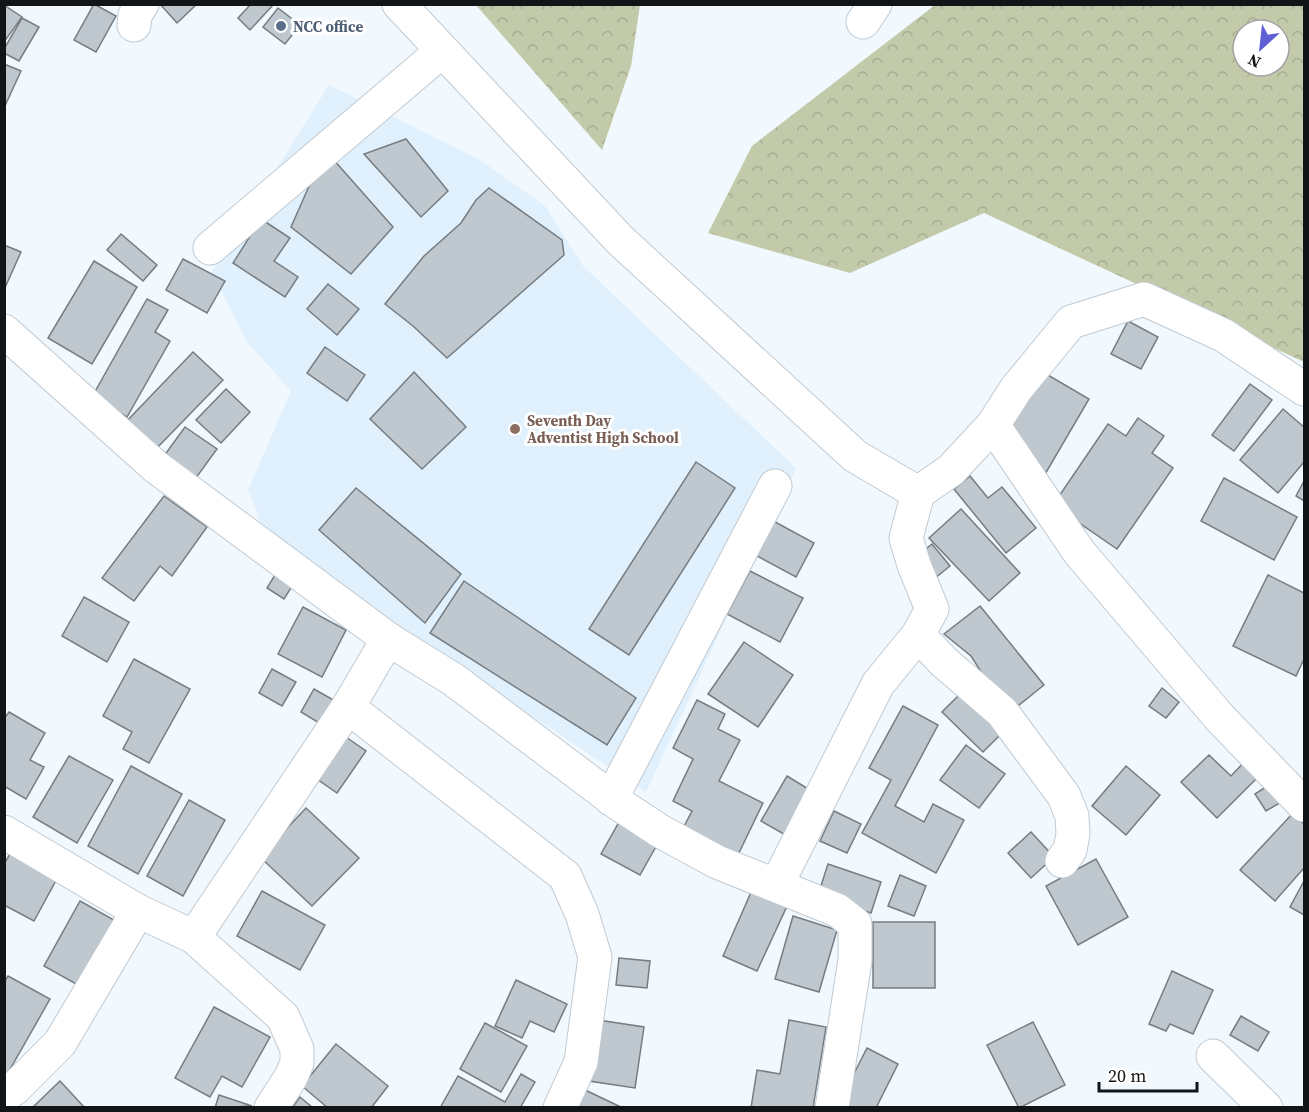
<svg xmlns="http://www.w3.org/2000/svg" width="1309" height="1112" font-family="'Source Serif 4',serif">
  <defs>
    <pattern id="forest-crowns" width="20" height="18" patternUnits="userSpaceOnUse" patternTransform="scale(1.5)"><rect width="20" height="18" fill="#c3caaa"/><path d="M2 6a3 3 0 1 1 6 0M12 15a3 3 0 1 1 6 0" fill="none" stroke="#a6ad92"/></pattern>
  </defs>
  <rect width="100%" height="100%" fill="#f1f8fe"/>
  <polygon fill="#e0f0fd" points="329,85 480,160 545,206 583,266 796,468 646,792 267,540 248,490 291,391 247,342 212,272"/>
  <g fill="url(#forest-crowns)" fill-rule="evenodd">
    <polygon points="476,5 640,5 631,66 602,150"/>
    <path d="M935 5H1304V362L984 213 850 273 708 233 752 146ZM1243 30H1279V66H1243Z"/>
  </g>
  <g fill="#bfc8ce" stroke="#757d83" stroke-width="1.5">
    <polygon points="94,4 116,16 96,52 74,40"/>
    <polygon points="160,4 197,4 177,23"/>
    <polygon points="251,4 274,4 250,30 238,18"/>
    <polygon points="4,5 22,17 4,42"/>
    <polygon points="278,8 300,25 285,44 263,27"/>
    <polygon points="22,18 39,27 19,61 4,53 4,49"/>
    <polygon points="4,64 21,71 4,108"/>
    <polygon points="406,139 448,191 421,217 364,154"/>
    <polygon points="325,150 393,227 351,274 291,227"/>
    <polygon points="489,188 562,240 564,255 447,358 413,326 385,304 424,256 461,223 476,200"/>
    <polygon points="261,219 290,238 274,261 298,277 285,297 233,263"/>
    <polygon points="121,234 157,265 143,281 107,250"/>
    <polygon points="4,245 21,252 4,290"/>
    <polygon points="183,259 225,281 207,313 166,290"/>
    <polygon points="94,261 137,287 92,364 48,338"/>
    <polygon points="328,284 359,309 337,335 307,309"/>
    <polygon points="147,299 168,310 155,332 170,341 127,417 92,397"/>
    <polygon points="1128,321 1158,337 1141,369 1111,354"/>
    <polygon points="325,347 365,375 347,401 307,373"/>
    <polygon points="193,352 223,380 153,452 124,424"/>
    <polygon points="1041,371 1089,399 1044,476 996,448"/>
    <polygon points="414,372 466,427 422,469 370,419"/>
    <polygon points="1250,384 1272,400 1234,451 1212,435"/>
    <polygon points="226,389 250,412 221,443 196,420"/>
    <polygon points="1283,409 1304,427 1304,462 1278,493 1240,460"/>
    <polygon points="1138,418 1164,436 1152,453 1173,468 1117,549 1053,505 1108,424 1126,436"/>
    <polygon points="185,427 217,449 193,482 161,460"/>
    <polygon points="696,462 735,488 629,655 589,629"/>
    <polygon points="970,476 988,498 1002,487 1036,528 1006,553 954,489"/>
    <polygon points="1224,478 1297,517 1274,560 1201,521"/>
    <polygon points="1304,481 1304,501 1296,496"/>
    <polygon points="356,488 461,574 425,623 319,530"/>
    <polygon points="164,496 207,527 172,576 160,566 134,601 102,578"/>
    <polygon points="961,509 1020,573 989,601 929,538"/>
    <polygon points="766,517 814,543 796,577 748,551"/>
    <polygon points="932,544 950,566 934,579 916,557"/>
    <polygon points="278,570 296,580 284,599 267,588"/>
    <polygon points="750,571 803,598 780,642 727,614"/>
    <polygon points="1268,575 1304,593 1304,659 1296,676 1233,646"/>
    <polygon points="464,581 636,698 607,745 430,633"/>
    <polygon points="84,597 129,622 107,662 62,636"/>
    <polygon points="980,606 1044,685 1008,714 971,656 944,634"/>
    <polygon points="303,607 346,630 322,677 278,654"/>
    <polygon points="744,642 793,675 758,727 708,694"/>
    <polygon points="134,659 190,689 149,763 123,749 132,732 103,716"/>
    <polygon points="272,669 296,682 282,706 259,693"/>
    <polygon points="1162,688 1179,702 1166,718 1149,706"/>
    <polygon points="314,689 337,702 324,726 301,712"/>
    <polygon points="965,689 1006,729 983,752 942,712"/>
    <polygon points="697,700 725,714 718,729 740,740 719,781 763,803 735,861 680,834 692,811 673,801 693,759 673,748"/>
    <polygon points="903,706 938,725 895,806 924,822 933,804 964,820 936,873 862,833 891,780 869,768"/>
    <polygon points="9,712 45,733 30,760 44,767 26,799 4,786 4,719"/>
    <polygon points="343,735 366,751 337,793 314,777"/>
    <polygon points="966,745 1005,774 979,808 940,780"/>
    <polygon points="1209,755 1231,776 1246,760 1260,775 1217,818 1181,782"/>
    <polygon points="69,756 113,780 77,843 33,817"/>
    <polygon points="131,766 182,794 138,874 88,846"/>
    <polygon points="1126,766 1160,795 1126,835 1092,806"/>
    <polygon points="787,776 815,793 789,837 761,821"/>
    <polygon points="1272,783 1283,801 1266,811 1255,794"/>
    <polygon points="189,800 225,820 183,896 147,876"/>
    <polygon points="306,808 359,858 312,906 260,857"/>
    <polygon points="834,811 861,824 847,853 820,841"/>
    <polygon points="1293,813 1304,824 1304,868 1275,901 1240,870"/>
    <polygon points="619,822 658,843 640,875 601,854"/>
    <polygon points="1031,832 1054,857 1031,878 1008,853"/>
    <polygon points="13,849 59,875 34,921 4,905 4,864"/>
    <polygon points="1096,859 1128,917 1078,945 1046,886"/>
    <polygon points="828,864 881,882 871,913 818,895"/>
    <polygon points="900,875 926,886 914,916 888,906"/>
    <polygon points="1304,881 1304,915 1290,907"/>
    <polygon points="752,890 787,906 757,971 723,956"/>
    <polygon points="262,891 325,925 300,970 237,936"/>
    <polygon points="80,901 121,924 85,989 44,966"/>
    <polygon points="793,916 837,930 819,992 775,979"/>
    <rect x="873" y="922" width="62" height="66"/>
    <polygon points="619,958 650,961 647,988 616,985"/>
    <polygon points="1172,971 1213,990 1193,1034 1170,1024 1166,1031 1149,1024"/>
    <polygon points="8,976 50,999 4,1080 4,983"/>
    <polygon points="516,980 567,1004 554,1032 530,1021 522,1038 495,1026"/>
    <polygon points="214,1007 270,1037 242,1087 222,1076 210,1097 175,1078"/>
    <polygon points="1241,1016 1269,1032 1258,1051 1230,1035"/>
    <polygon points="598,1020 644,1027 635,1088 589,1081"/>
    <polygon points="789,1020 826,1027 813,1108 751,1108 757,1070 780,1074"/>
    <polygon points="1033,1022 1065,1085 1019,1108 987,1045"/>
    <polygon points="485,1023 527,1046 501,1092 460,1069"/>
    <polygon points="336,1044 388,1086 371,1108 328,1108 302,1086"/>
    <polygon points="867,1048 898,1064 876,1108 837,1107"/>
    <polygon points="521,1074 535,1082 520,1108 440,1108 458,1076 505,1102"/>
    <polygon points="60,1081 85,1108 32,1108"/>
    <polygon points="585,1090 623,1108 577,1108"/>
    <polygon points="219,1095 252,1106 215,1108"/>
    <polygon points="300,1097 313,1108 292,1108"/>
  </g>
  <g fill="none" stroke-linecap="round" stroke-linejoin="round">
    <defs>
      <g id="minor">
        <polyline points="399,4 620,240 855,456 918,493 951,470 993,425 1016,389 1071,322 1144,299 1223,335 1304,389"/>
        <polyline points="863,22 875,4"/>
        <polyline points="134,25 135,15 142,4"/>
        <polyline points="210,248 442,51"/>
        <polyline points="4,331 156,467 388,639 348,707 194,937"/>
        <polyline points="993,425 1079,552 1220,718 1304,805"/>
        <polyline points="918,635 944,662 1002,712 1064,796 1072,816 1073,834 1070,850 1062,861"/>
        <polyline points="388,639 454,680 619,804 660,831 717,862 837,910 855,924 855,960 832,1108"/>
        <polyline points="348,707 565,876 582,914 595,957 581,1062 560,1108"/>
        <polyline points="611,799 775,486"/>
        <polyline points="4,832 138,911 194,937 283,1017 297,1049 297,1063 291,1077 271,1108"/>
        <polyline points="777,884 878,684 918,635 932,609 914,565 906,538 918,493"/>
        <polyline points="1213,1056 1266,1108"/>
        <polyline points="4,1095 14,1089 60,1043 138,911"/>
      </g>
    </defs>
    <use href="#minor" stroke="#c1cad1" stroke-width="35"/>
    <use href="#minor" stroke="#fff" stroke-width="33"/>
  </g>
  <circle fill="#5c6f8a" stroke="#fff" stroke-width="2" cx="281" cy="26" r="6"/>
  <circle fill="#8d6e63" stroke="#fff" stroke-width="2" cx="515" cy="429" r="6"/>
  <g text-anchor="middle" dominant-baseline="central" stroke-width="6" stroke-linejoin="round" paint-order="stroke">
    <g font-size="15" font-weight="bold" fill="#4e5e75" stroke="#fff" text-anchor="start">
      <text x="293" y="26">NCC office</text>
    </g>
    <g font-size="15" font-weight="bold" fill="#785e54" stroke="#fff" text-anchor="start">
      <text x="527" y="420">Seventh Day<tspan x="527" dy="17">Adventist High School</tspan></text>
    </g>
  </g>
  <rect width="1309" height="1112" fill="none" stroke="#121518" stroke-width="12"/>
  <g transform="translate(1261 48) rotate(207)"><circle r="28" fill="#ffffff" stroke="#a0a1a3" stroke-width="1.5"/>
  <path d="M0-4.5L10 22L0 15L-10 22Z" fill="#5e5fd7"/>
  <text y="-9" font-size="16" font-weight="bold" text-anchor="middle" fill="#121518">N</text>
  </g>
  <path d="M1099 1082v9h98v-9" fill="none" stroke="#121518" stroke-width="3"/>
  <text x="1108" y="1082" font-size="18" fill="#121518" stroke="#ffffff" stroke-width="4.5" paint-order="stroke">20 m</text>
</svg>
